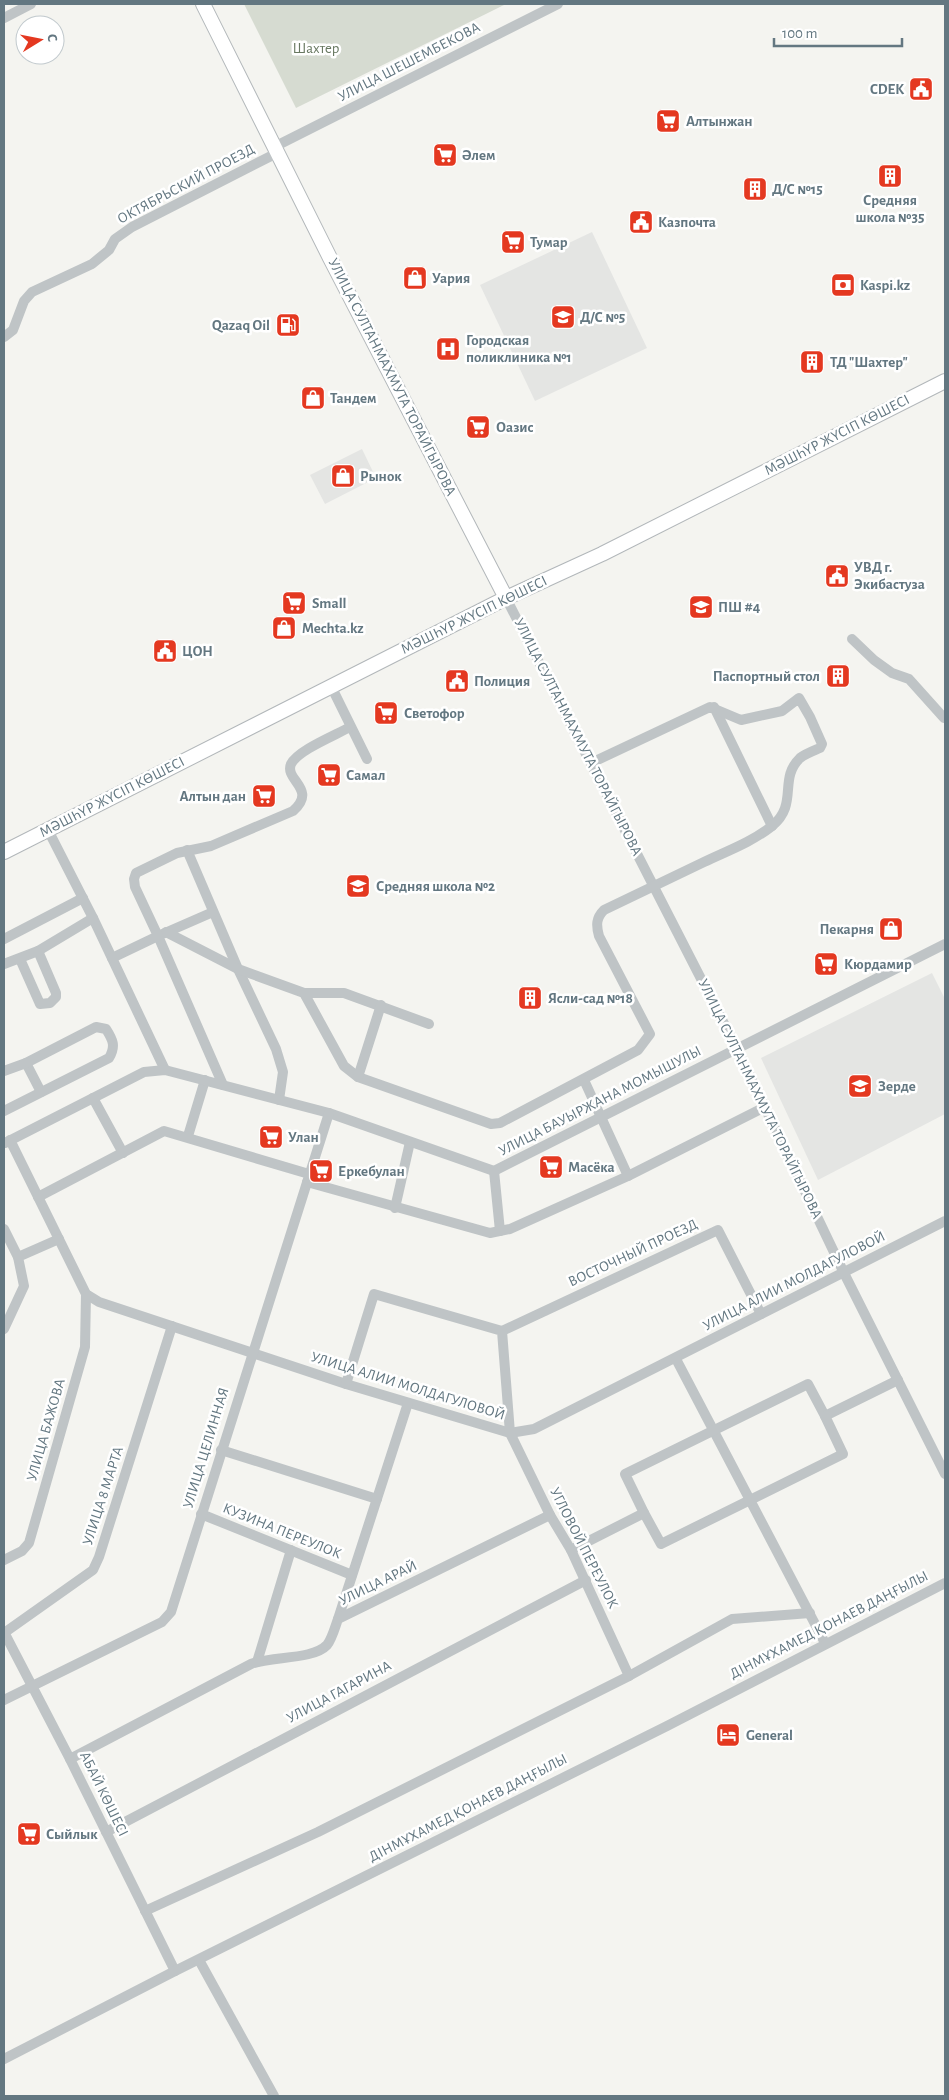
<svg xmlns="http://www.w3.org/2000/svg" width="949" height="2100" font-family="'Alegreya Sans',sans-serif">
  <rect width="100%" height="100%" fill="#f4f4f0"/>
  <g fill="#e4e5e3">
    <polygon points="592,232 647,348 535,401 480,285"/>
    <polygon points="362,449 376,478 325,504 310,475"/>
    <polygon points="932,973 945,999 945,1114 818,1180 761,1058"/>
  </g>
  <polygon fill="#d6dbd1" points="244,4 506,4 296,108"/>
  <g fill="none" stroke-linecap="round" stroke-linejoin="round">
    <defs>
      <g id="major">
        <polyline points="203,4 330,258 506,598"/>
        <polyline points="4,852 506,598 602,554 945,381"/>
      </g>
    </defs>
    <use href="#major" stroke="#b2b7ba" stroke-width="16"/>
    <g stroke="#bfc4c6" stroke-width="10">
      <polyline points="4,18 31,4"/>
      <polyline points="274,147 558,4"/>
      <polyline points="4,337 13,330 24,301 32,292 92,264 109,250 115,239 132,227 277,153"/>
      <polyline points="506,598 737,1049 843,1271 945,1474"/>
      <polyline points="852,639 874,660 892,673 909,679 944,718"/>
      <polyline points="331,686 367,759"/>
      <polyline points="714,707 772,826"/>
      <polyline points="48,830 93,918 165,1070"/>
      <polyline points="187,850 238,969 276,1049 283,1072 279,1100"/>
      <polyline points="213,912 158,936 223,1085"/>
      <path d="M166 932 238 969 304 993 344 1066 358 1077 491 1124 500 1123 638 1050 650 1034 599 936C596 925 596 918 604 910 637 894 671 878 704 862 727 851 752 842 772 826 799 804 778 779 800 758 805 754 813 751 820 748L822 744 810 717 799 698 782 711 741 720 710 707 591 763"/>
      <polyline points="4,939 83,898"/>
      <path d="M112 958 158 936 135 887 134 879 136 873 177 853 211 846 293 811C318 789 284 780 291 764 298 750 336 735 350 727"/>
      <polyline points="20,959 40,1004 50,1003 56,997 56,993 38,951"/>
      <polyline points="4,964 38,951 93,918"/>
      <polyline points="304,993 344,993 429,1024"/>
      <polyline points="26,1063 41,1092"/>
      <path d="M4 1071 26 1063 96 1027 106 1029C113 1040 116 1046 109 1058L4 1111"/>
      <polyline points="358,1077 381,1005"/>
      <polyline points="584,1080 628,1176"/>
      <polyline points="93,1098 123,1153"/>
      <polyline points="188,1136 205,1080"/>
      <polyline points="10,1140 86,1294 99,1302 346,1384 510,1433 534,1429 945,1221"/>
      <polyline points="5,1143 144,1072 165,1070 329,1113 494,1171 945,944"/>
      <polyline points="494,1171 500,1231"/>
      <polyline points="307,1182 490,1233 510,1229 628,1176 765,1107"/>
      <polyline points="38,1197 164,1131 309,1174"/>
      <polyline points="395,1208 410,1142"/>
      <polyline points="4,1229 18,1257"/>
      <polyline points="4,1329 24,1286 18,1257 59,1239"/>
      <polyline points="502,1331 718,1230 761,1314"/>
      <polyline points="676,1359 825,1643"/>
      <polyline points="346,1384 374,1294 502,1331 510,1433 550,1515 571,1550 629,1676"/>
      <polyline points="221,1450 377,1499"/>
      <polyline points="644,1513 625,1474 808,1384 825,1416"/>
      <polyline points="201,1514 352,1575"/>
      <polyline points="571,1550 644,1513 661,1544 843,1454 825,1416 898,1380"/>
      <polyline points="4,1560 22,1551 29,1543 85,1347 86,1294"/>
      <polyline points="338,1619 408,1403"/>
      <polyline points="4,1632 70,1759 175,1971"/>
      <polyline points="4,1633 93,1570 99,1557 172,1326"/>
      <polyline points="257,1662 291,1550"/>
      <polyline points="4,1700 162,1622 171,1612 329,1113"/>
      <path d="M70 1759 251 1664C271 1656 313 1660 327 1645 332 1639 335 1627 338 1619L550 1515"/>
      <polyline points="106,1832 586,1580"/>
      <polyline points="145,1911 318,1832 629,1676 732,1619 810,1613"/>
      <polyline points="199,1960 274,2096"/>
      <polyline points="4,2059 175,1971 667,1726 945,1583"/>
    </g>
    <use href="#major" stroke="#fff" stroke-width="14"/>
  </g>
  <defs>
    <symbol id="civic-square" viewBox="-11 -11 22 22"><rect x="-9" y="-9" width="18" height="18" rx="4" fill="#e43820" stroke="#fff"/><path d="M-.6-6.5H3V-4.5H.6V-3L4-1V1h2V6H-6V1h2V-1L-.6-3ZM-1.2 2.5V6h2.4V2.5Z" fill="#fff"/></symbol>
    <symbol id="supermarket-square" viewBox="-11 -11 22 22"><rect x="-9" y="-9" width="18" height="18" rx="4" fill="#e43820" stroke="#fff"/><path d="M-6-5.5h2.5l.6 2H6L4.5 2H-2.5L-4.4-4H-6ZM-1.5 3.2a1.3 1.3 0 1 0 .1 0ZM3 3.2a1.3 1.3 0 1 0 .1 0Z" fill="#fff"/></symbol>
    <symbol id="building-square" viewBox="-11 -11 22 22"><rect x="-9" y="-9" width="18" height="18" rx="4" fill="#e43820" stroke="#fff"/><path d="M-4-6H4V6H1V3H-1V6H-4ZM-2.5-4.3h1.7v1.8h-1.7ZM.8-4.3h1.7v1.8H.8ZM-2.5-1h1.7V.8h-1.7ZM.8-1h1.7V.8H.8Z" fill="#fff"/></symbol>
    <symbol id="shop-square" viewBox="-11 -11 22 22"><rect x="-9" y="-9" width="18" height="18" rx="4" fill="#e43820" stroke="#fff"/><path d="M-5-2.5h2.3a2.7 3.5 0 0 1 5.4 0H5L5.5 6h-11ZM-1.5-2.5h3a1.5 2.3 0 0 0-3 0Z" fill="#fff"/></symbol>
    <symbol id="bank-square" viewBox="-11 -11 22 22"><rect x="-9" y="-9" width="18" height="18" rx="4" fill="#e43820" stroke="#fff"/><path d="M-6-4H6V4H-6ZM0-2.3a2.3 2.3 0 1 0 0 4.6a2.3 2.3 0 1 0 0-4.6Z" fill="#fff"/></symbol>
    <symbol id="school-square" viewBox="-11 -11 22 22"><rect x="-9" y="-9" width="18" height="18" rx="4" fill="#e43820" stroke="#fff"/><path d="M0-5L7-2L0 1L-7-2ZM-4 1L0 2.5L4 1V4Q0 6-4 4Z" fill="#fff"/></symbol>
    <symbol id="fuel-square" viewBox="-11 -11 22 22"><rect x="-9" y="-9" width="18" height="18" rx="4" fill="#e43820" stroke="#fff"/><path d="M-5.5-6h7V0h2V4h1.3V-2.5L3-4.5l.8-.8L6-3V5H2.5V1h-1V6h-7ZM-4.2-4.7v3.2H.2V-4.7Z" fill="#fff"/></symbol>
    <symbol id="hospital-square" viewBox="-11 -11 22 22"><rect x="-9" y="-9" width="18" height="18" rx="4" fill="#e43820" stroke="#fff"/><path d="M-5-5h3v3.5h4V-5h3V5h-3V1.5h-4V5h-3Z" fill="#fff"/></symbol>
    <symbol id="hotel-square" viewBox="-11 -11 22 22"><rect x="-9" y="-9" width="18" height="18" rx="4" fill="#e43820" stroke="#fff"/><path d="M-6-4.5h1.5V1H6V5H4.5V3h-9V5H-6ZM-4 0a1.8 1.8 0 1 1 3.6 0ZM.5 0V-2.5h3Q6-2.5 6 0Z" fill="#fff"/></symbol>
  </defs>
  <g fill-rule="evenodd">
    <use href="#civic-square" x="907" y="75" width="28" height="28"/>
    <use href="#supermarket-square" x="654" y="107" width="28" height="28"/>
    <use href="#supermarket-square" x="431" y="141" width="28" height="28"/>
    <use href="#building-square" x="876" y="162" width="28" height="28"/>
    <use href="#building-square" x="741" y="175" width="28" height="28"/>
    <use href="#civic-square" x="627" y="208" width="28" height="28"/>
    <use href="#supermarket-square" x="499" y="228" width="28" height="28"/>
    <use href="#shop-square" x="401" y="264" width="28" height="28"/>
    <use href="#bank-square" x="829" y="271" width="28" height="28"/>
    <use href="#school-square" x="549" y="303" width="28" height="28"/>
    <use href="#fuel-square" x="274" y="311" width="28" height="28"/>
    <use href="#hospital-square" x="434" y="335" width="28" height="28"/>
    <use href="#building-square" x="798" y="348" width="28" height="28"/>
    <use href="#shop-square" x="299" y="384" width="28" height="28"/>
    <use href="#supermarket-square" x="464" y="413" width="28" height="28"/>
    <use href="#shop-square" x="329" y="462" width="28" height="28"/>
    <use href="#civic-square" x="823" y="562" width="28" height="28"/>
    <use href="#supermarket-square" x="280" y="589" width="28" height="28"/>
    <use href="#school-square" x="687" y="593" width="28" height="28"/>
    <use href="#shop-square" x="270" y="614" width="28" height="28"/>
    <use href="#civic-square" x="151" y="637" width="28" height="28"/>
    <use href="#building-square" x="824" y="662" width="28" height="28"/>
    <use href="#civic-square" x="443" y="667" width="28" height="28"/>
    <use href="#supermarket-square" x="372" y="699" width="28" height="28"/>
    <use href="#supermarket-square" x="315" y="761" width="28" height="28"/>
    <use href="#supermarket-square" x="250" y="782" width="28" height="28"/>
    <use href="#school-square" x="344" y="872" width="28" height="28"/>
    <use href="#shop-square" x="877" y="915" width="28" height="28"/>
    <use href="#supermarket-square" x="812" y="950" width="28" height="28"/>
    <use href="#building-square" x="516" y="984" width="28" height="28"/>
    <use href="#school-square" x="846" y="1072" width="28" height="28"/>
    <use href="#supermarket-square" x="257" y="1123" width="28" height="28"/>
    <use href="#supermarket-square" x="537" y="1153" width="28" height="28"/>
    <use href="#supermarket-square" x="307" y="1157" width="28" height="28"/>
    <use href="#hotel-square" x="714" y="1721" width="28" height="28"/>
    <use href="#supermarket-square" x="15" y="1820" width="28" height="28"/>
  </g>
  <g text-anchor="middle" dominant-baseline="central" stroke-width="5" stroke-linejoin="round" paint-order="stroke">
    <g font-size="15" fill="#687861" stroke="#fff">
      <text x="316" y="48">Шахтер</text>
    </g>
    <g font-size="15" fill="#637781" stroke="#fff">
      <text transform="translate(409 62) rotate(-27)">УЛИЦА ШЕШЕМБЕКОВА</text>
      <text transform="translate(186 184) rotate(-28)">ОКТЯБРЬСКИЙ ПРОЕЗД</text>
      <text transform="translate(392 377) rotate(63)">УЛИЦА СУЛТАНМАХМУТА ТОРАЙГЫРОВА</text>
      <text transform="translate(837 435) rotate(-27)">МӘШҺҮР ЖҮСІП КӨШЕСІ</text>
      <text transform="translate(474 615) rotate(-26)">МӘШҺҮР ЖҮСІП КӨШЕСІ</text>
      <text transform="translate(578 737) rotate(63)">УЛИЦА СУЛТАНМАХМУТА ТОРАЙГЫРОВА</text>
      <text transform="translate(112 797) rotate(-27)">МӘШҺҮР ЖҮСІП КӨШЕСІ</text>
      <text transform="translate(760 1099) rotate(64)">УЛИЦА СУЛТАНМАХМУТА ТОРАЙГЫРОВА</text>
      <text transform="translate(600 1101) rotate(-27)">УЛИЦА БАУЫРЖАНА МОМЫШУЛЫ</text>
      <text transform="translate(633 1253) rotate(-25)">ВОСТОЧНЫЙ ПРОЕЗД</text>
      <text transform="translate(794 1281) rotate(-27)">УЛИЦА АЛИИ МОЛДАГУЛОВОЙ</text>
      <text transform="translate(408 1386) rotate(17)">УЛИЦА АЛИИ МОЛДАГУЛОВОЙ</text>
      <text transform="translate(46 1430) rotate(-74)">УЛИЦА БАЖОВА</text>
      <text transform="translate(206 1448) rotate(-73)">УЛИЦА ЦЕЛИННАЯ</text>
      <text transform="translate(103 1496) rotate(-72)">УЛИЦА 8 МАРТА</text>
      <text transform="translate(282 1531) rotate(22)">КУЗИНА ПЕРЕУЛОК</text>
      <text transform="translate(584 1548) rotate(63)">УГЛОВОЙ ПЕРЕУЛОК</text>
      <text transform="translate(378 1583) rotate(-26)">УЛИЦА АРАЙ</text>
      <text transform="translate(829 1625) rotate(-27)">ДІНМҰХАМЕД ҚОНАЕВ ДАҢҒЫЛЫ</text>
      <text transform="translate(339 1692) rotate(-28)">УЛИЦА ГАГАРИНА</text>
      <text transform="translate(104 1794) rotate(64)">АБАЙ КӨШЕСІ</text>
      <text transform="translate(468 1808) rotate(-27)">ДІНМҰХАМЕД ҚОНАЕВ ДАҢҒЫЛЫ</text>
    </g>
    <g font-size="15" font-weight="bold" fill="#637781" stroke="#fff" text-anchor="start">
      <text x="904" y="89" text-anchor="end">CDEK</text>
      <text x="686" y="121">Алтынжан</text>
      <text x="462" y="155">Әлем</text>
      <text x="772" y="189">Д/С №15</text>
      <text x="890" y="200" text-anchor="middle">Средняя<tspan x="890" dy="17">школа №35</tspan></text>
      <text x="658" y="222">Казпочта</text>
      <text x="530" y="242">Тумар</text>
      <text x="432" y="278">Уария</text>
      <text x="860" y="285">Kaspi.kz</text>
      <text x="580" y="317">Д/С №5</text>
      <text x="270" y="325" text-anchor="end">Qazaq Oil</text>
      <text x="466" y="340">Городская<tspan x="466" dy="17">поликлиника №1</tspan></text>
      <text x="830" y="362">ТД "Шахтер"</text>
      <text x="330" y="398">Тандем</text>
      <text x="496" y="427">Оазис</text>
      <text x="360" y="476">Рынок</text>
      <text x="854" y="567">УВД г.<tspan x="854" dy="17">Экибастуза</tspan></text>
      <text x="312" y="603">Small</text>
      <text x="718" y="607">ПШ #4</text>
      <text x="302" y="628">Mechta.kz</text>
      <text x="182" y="651">ЦОН</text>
      <text x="820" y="676" text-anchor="end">Паспортный стол</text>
      <text x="474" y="681">Полиция</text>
      <text x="404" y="713">Светофор</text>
      <text x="346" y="775">Самал</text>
      <text x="246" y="796" text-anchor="end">Алтын дан</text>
      <text x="376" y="886">Средняя школа №2</text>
      <text x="874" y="929" text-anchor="end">Пекарня</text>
      <text x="844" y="964">Кюрдамир</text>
      <text x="548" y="998">Ясли-сад №18</text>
      <text x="878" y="1086">Зерде</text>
      <text x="288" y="1137">Улан</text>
      <text x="568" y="1167">Масёка</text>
      <text x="338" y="1171">Еркебулан</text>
      <text x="746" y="1735">General</text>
      <text x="46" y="1834">Сыйлык</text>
    </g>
  </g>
  <rect width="949" height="2100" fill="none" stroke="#637781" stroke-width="10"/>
  <g transform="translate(40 40) rotate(80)"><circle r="24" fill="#ffffff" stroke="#c1c9cd"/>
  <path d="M0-4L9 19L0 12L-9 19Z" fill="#e43820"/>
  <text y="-8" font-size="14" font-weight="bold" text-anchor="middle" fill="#637781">С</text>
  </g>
  <path d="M774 38v8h128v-8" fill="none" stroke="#637781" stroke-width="2.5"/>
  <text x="782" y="38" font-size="15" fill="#637781" stroke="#ffffff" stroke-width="4" paint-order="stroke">100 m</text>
</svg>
